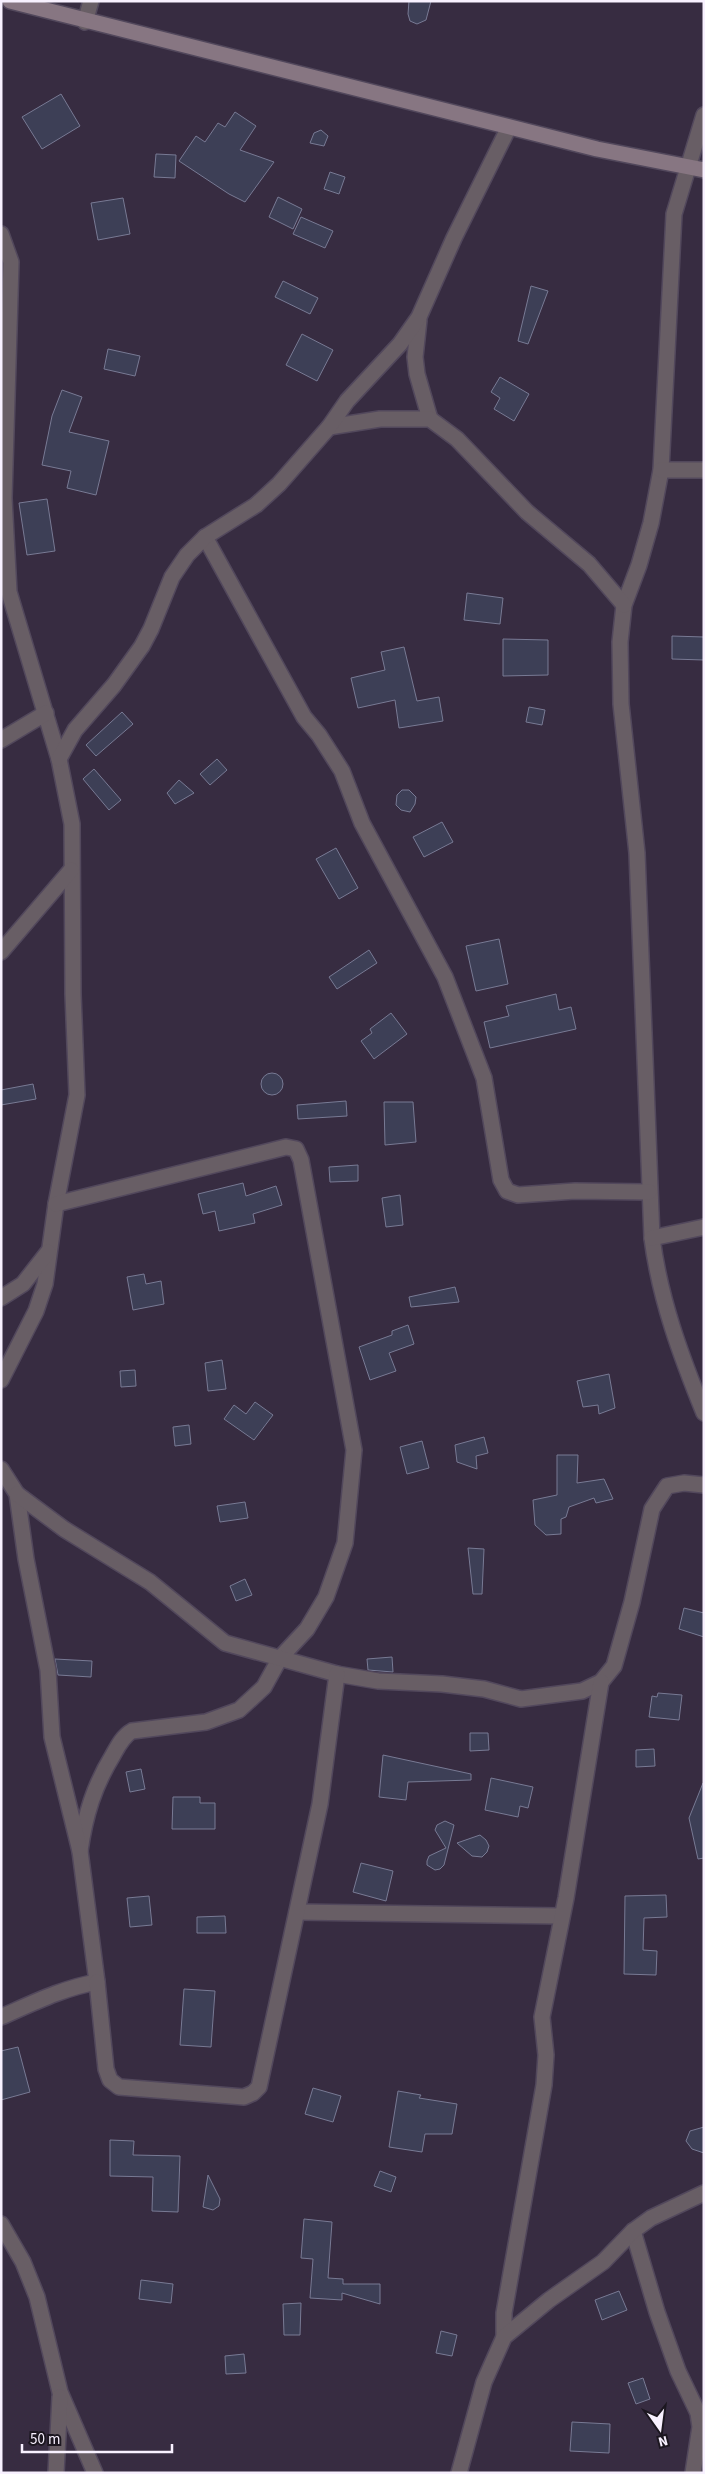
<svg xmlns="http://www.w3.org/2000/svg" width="705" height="2474" font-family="'Source Sans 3',sans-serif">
  <rect width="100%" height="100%" fill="#372c41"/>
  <g fill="#3d3f56" stroke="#787a94">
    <polygon points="409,1 431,1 426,20 417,24 410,21 408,14"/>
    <polygon points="61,94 80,126 42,149 22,117"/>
    <polygon points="235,112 256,126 240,150 274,162 245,202 229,194 179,161 196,136 205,142 218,123 225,127"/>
    <polygon points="321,130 328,136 324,146 310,143 314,133"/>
    <polygon points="156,154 176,155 175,178 154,177"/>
    <polygon points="330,172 345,177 339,194 324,189"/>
    <polygon points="278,197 302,209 293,229 269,217"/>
    <polygon points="123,198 130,234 98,240 91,203"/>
    <polygon points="301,217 333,231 325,248 293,234"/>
    <polygon points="283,281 318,298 310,314 275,297"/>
    <polygon points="531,286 548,291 528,344 518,341"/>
    <polygon points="302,334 333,350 317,381 286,365"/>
    <polygon points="108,349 140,356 135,376 104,369"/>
    <polygon points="500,377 529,394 514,421 494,409 500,398 491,392"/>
    <polygon points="62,390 82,397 69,432 109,441 96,495 67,488 71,471 42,465 52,416"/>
    <polygon points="47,499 55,551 27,555 19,503"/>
    <polygon points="467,593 503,598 500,624 464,620"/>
    <polygon points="672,636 704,637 704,660 672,659"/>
    <polygon points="503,639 548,640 548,675 503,676"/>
    <polygon points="404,647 417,701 439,697 443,721 399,728 395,700 358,708 351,678 385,670 381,652"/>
    <polygon points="529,707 545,710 542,725 526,722"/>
    <polygon points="122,712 133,724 96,756 86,745"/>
    <polygon points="217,759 227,770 210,785 200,774"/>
    <polygon points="94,769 121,800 109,810 83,779"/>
    <polygon points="179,780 194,793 175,804 167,793"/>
    <polygon points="402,790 409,790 416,797 415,804 410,812 401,810 396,805 397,795"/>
    <polygon points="442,822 453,842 424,857 413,837"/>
    <polygon points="336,848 358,888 339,899 316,859"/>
    <polygon points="499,939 508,984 476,991 466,946"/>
    <polygon points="369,950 377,963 337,989 329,977"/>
    <polygon points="556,994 559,1010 571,1007 576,1029 490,1048 484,1022 509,1016 506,1006"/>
    <polygon points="391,1013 407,1034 374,1059 361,1041 372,1033 370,1029"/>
    <circle cx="272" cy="1084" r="11"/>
    <polygon points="33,1084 36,1099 1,1105 1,1090"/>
    <polygon points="346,1101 347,1116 298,1119 297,1105"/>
    <polygon points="384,1102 413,1102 416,1142 385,1145"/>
    <polygon points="358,1165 358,1181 330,1182 329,1167"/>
    <polygon points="243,1183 246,1196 276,1186 282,1205 253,1214 255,1223 219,1231 215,1211 203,1214 198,1194"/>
    <polygon points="400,1195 403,1225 386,1227 382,1198"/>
    <polygon points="144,1274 146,1284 161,1281 164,1304 133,1310 127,1277"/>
    <polygon points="455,1287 459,1302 411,1307 409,1297"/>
    <polygon points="408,1325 414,1344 389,1353 396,1371 370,1380 359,1347 392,1335 392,1331"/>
    <polygon points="222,1360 226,1389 208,1391 205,1363"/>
    <polygon points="135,1370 136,1386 121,1387 120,1371"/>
    <polygon points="609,1374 615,1408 599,1414 598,1405 583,1407 577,1381"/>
    <polygon points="255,1402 273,1415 254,1440 224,1419 234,1405 246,1414"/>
    <polygon points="189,1425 191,1444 175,1446 173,1427"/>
    <polygon points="484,1437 488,1453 476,1456 477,1469 457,1462 455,1445"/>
    <polygon points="422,1441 429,1468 407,1474 400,1447"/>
    <polygon points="557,1455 578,1455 577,1483 604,1479 613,1499 596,1503 594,1498 569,1507 566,1517 561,1519 561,1534 546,1535 535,1525 533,1500 557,1495"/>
    <polygon points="245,1502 248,1518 220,1522 217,1506"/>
    <polygon points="468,1548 484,1549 482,1594 473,1594"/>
    <polygon points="245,1579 252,1595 236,1601 230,1586"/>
    <polygon points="684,1608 704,1613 704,1637 679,1629"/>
    <polygon points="392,1657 393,1672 368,1670 367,1659"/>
    <polygon points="55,1659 92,1661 91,1677 58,1675"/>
    <polygon points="658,1693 682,1695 679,1720 649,1717 652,1696 657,1697"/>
    <polygon points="470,1733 488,1733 489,1750 470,1751"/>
    <polygon points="654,1749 655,1766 636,1767 636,1750"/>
    <polygon points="383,1755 471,1774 471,1780 408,1782 406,1800 379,1797"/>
    <polygon points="141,1769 145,1789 130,1792 126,1772"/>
    <polygon points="491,1778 533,1787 528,1808 520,1806 518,1817 485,1810"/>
    <polygon points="703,1783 704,1858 698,1859 689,1818"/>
    <polygon points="173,1797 200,1797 200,1803 215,1803 215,1829 172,1829"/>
    <polygon points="445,1821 454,1825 444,1865 440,1869 435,1870 427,1865 427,1861 429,1856 446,1848 435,1830 437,1825"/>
    <polygon points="480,1835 486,1840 489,1846 487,1852 482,1857 472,1856 457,1843"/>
    <polygon points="361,1863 393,1871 386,1901 353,1892"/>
    <polygon points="666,1895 667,1917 644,1918 643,1950 657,1951 656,1975 624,1974 625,1896"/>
    <polygon points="149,1896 152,1925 130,1927 127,1898"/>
    <polygon points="225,1916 226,1933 197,1933 197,1917"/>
    <polygon points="184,1989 215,1991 211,2047 180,2045"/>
    <polygon points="18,2047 30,2092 1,2100 1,2051"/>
    <polygon points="313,2088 341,2096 333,2122 305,2114"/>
    <polygon points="398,2091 421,2095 419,2098 457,2104 452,2134 425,2134 422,2152 389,2147"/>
    <polygon points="704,2127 704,2153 692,2149 686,2141 690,2131"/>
    <polygon points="110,2140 134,2141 133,2155 180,2156 178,2212 152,2211 153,2177 110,2176"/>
    <polygon points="380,2171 396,2177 391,2192 374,2186"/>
    <polygon points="208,2175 220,2199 219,2206 213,2210 203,2207"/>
    <polygon points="304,2219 332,2222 328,2278 343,2279 343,2284 380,2284 380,2304 342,2293 342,2300 310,2298 313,2259 301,2258"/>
    <polygon points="141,2280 173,2284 171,2303 139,2299"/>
    <polygon points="619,2291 627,2310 602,2320 595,2300"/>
    <polygon points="301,2303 300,2335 284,2335 283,2304"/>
    <polygon points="441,2331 457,2335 452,2356 436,2353"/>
    <polygon points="244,2354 246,2373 226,2374 225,2356"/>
    <polygon points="643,2378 650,2399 636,2404 628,2383"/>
    <polygon points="572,2422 610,2424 609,2453 570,2451"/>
  </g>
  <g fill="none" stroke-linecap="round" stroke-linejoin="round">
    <defs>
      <g id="street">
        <polyline points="85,22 91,1"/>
        <path d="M704 115 674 214 661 470 651 523 639 565 624 605 620 642 621 704 637 853 652 1238C660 1300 681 1356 704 1413"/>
        <polyline points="1,234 11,262 4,498 9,592 59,759 72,824 73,994 77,1095 56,1204 45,1284 36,1311 1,1380"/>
        <polyline points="419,320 415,357 417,374 430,419"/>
        <polyline points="329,427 380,419 430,419 457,439 527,512 589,564 624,605"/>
        <polyline points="661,470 704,470"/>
        <polyline points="205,537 304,717 319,735 342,771 362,823 445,977 484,1078 501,1180 507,1191 518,1195 575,1191 649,1192"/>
        <polyline points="1,740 46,713"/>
        <polyline points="59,759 75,730 114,685 142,646 151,629 172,577 187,555 205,537 256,505 279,484 329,427 347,401 400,344 419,317 454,238 509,127"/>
        <polyline points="1,952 71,870"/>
        <path d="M56 1204 286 1147 296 1149 301 1160 354 1450 345 1543 326 1597 307 1629 280 1658 264 1687 239 1710 206 1722 132 1731C123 1736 118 1746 113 1755 94 1786 85 1815 80 1851"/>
        <polyline points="652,1238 704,1227"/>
        <polyline points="1,1298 23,1284 48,1252"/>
        <path d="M1 1469 17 1494 26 1559 48 1670 52 1737 80 1851 97 1982C63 1988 33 2003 1 2017"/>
        <polyline points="17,1494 64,1529 150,1582 225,1643 337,1674 378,1681 442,1684 484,1689 521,1699 582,1691 601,1682 614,1666 632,1602 652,1509 667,1486 684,1483 704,1485"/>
        <polyline points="297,1912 562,1916"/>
        <polyline points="97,1982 106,2069 110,2080 119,2087 244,2097 253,2093 259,2087 320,1804 337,1674"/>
        <polyline points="1,2224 23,2262 37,2297 60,2392 95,2473"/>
        <polyline points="633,2231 657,2312 678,2371 698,2413 700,2427 693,2473"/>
        <polyline points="504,2337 504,2313 544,2085 546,2055 542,2017 566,1898 601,1682"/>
        <polyline points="56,2473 60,2397"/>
        <polyline points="459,2473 484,2382 504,2337 549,2300 603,2262 633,2231 651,2218 704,2193"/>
      </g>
      <polyline id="secondary" points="10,1 597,149 704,170"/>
    </defs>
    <use href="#street" stroke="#52485c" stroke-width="18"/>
    <use href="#secondary" stroke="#52485c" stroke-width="18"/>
    <use href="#street" stroke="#685e65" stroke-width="15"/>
    <use href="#secondary" stroke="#877682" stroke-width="15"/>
  </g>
  <rect width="705" height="2474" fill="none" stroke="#f8f1ff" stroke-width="5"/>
  <g transform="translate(660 2429) rotate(166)" stroke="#1c1720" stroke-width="4" paint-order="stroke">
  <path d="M0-4L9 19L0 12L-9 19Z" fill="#f8f1ff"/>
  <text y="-8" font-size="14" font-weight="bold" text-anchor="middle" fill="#f8f1ff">N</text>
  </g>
  <path d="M22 2444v8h150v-8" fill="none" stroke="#f8f1ff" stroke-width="2.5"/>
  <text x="30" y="2444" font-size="15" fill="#f8f1ff" stroke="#1c1720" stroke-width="4" paint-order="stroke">50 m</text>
</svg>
